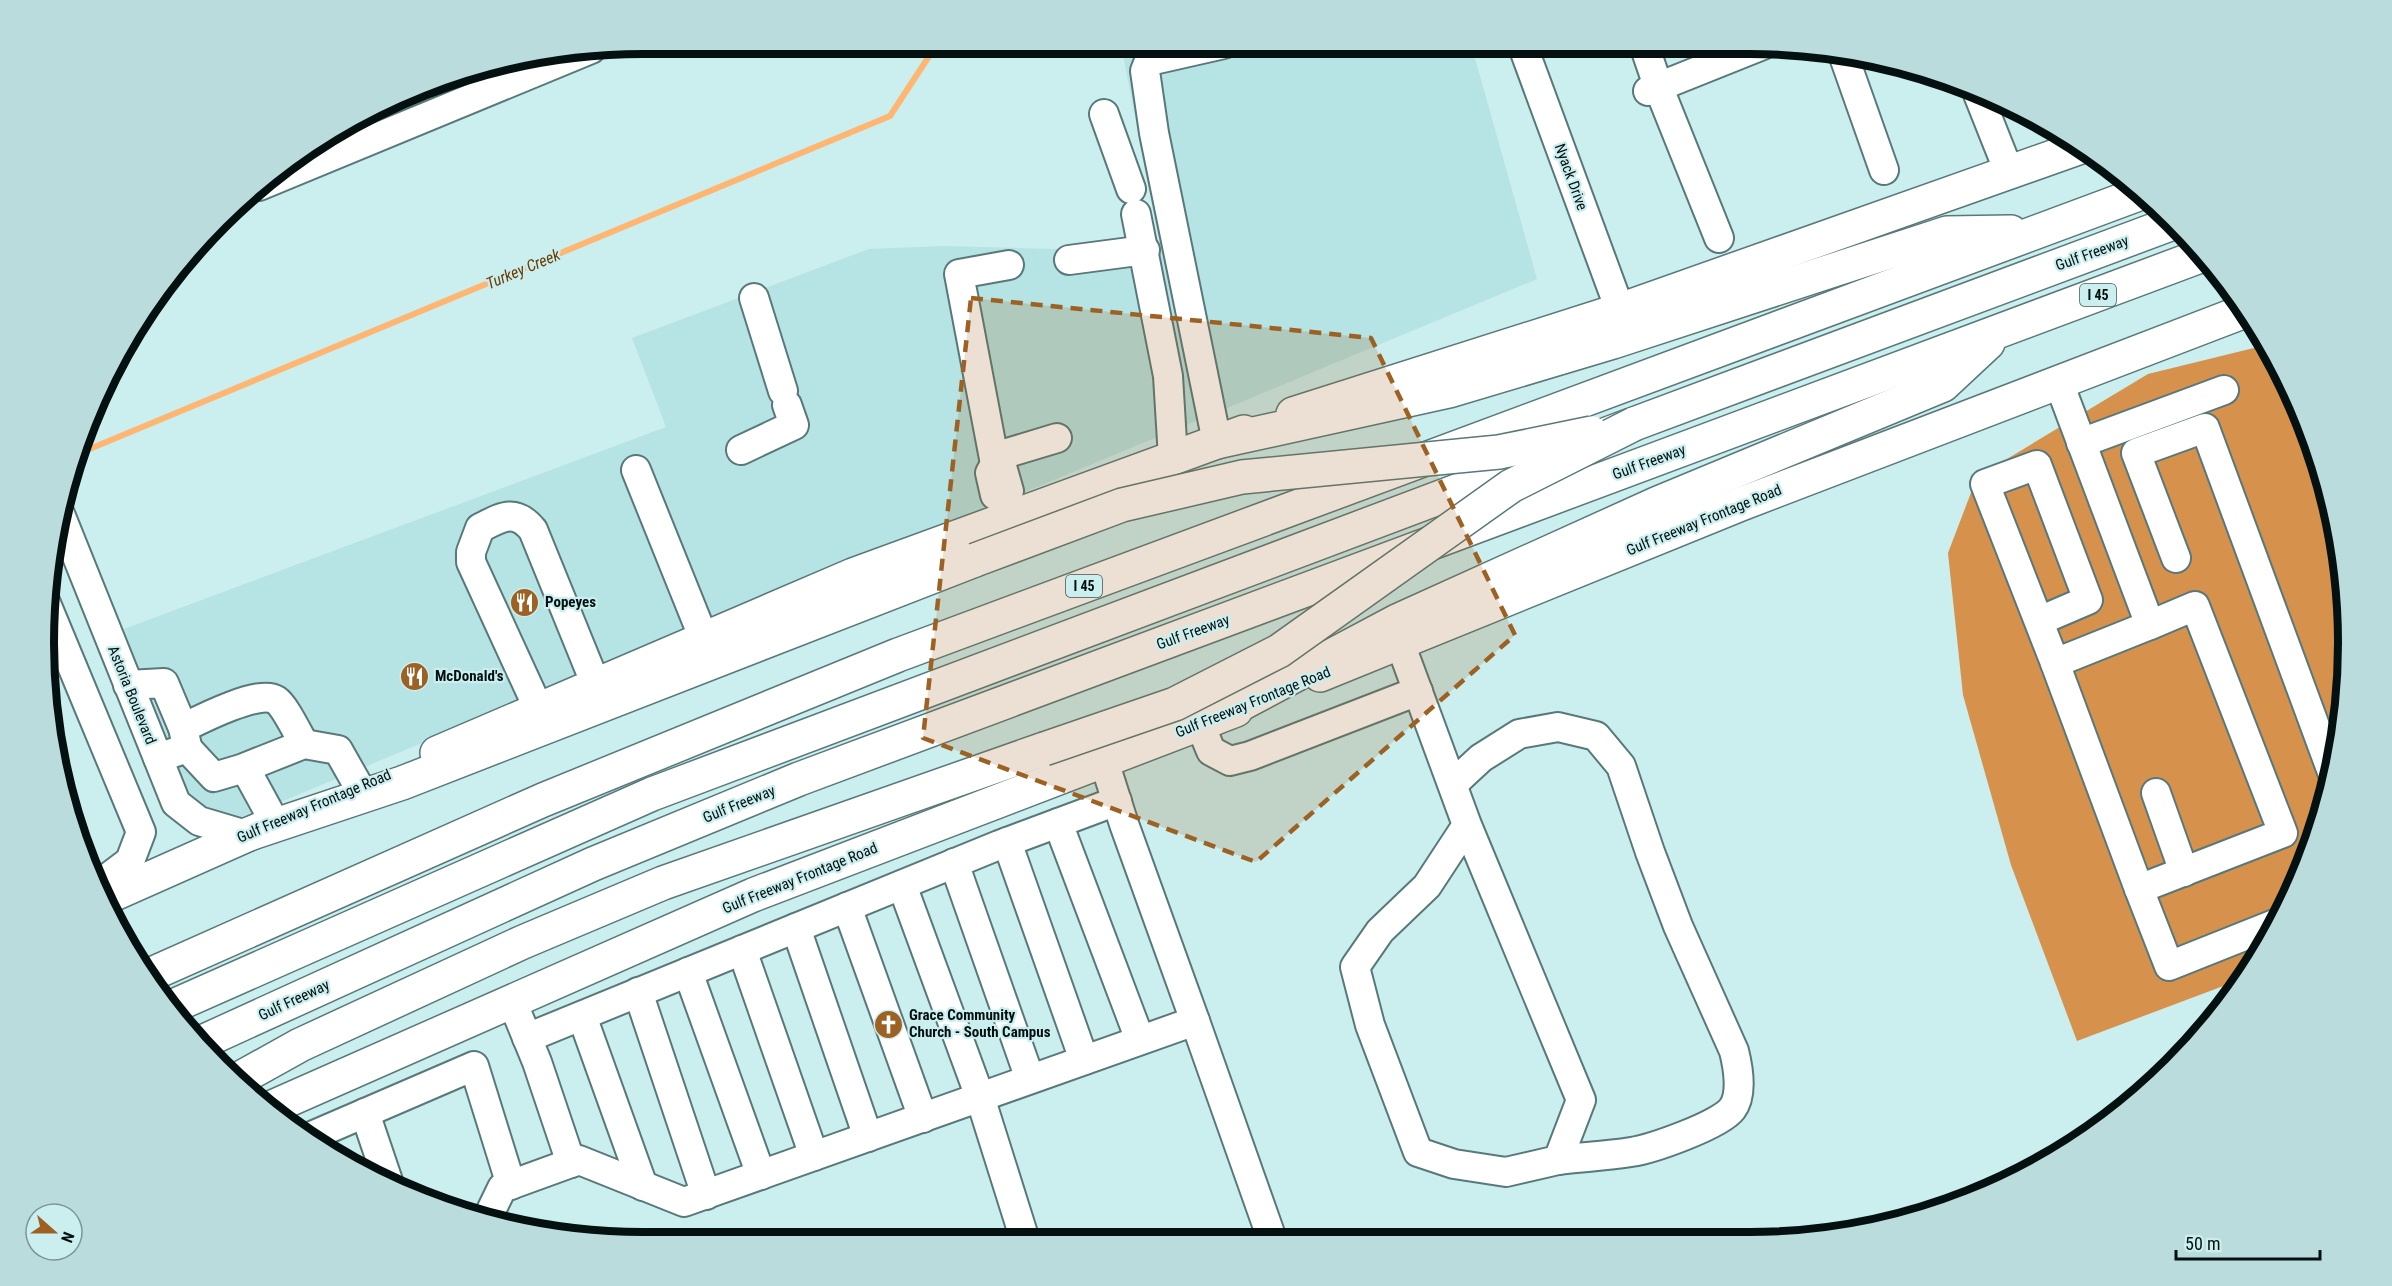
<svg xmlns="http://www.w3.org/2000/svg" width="2392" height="1286" font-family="'Roboto Condensed',sans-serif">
  <rect width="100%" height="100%" fill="#cbeeef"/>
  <polygon fill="#b6e3e4" points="1121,44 1471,44 1537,279 237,820 184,796 124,629 666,427 632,338 869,249 945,246 1161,252"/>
  <polygon fill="#d6914c" points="2266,345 2287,378 2328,488 2347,603 2343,721 2317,835 2268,942 2242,979 2077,1041 2011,865 1963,695 1948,553 1977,477 2148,374"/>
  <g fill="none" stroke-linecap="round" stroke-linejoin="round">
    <polyline stroke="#feb672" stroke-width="6" points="75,455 890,116 937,44"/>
    <defs>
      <g id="minor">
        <polyline points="1522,44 1620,310"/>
        <polyline points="1644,45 1658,86 1719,238"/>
        <polyline points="1843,54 1884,170"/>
        <polyline points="1648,91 1763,45"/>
        <polyline points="1978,94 2009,172"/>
        <polyline points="1104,114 1131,189"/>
        <polyline points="259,186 591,49"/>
        <polyline points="1136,214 1168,376 1173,458"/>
        <polyline points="1069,260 1145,250"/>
        <polyline points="754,298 783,391"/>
        <polyline points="1217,442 1154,133 1145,71 1149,61 1224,44"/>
        <polyline points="2081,443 2224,390"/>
        <polyline points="741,450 794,425 787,405"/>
        <polyline points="994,457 1057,438"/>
        <polyline points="995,464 959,274 1009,265"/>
        <polyline points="636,470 704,639"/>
        <polyline points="1005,502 995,495 990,473 995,464 1003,470 1009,491 1005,502 1009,518"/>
        <polyline points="60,514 176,803 199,821 246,835"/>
        <polyline points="2176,558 2136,453 2205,428 2332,772"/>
        <polyline points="45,601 141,832 130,861 97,886"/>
        <polyline points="2039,621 2088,600 2037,465 1985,484 2055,663 2150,625 2059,383"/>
        <polyline points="1400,643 1467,825 1427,886 1380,931 1355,967 1370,1025 1418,1152 1454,1164 1506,1172 1558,1160 1581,1100 1467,825"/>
        <polyline points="2055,663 2139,889 2283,833 2195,606 2150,625"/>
        <polyline points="128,685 164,683 183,728 187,746"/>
        <path d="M539 710 471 562V552L480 528C502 517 515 508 533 530L596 685"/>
        <polyline points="1200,724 1211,751 1230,761 1250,756 1418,691"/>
        <path d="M183 728C201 719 260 689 276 700 285 706 298 734 304 744"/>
        <polyline points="158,758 187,748 214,777 241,769 304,744 338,750 359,787"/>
        <polyline points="245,768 275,823"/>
        <path d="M1453 784 1481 758 1519 734 1558 727 1596 736 1621 766 1650 852 1678 926 1734 1051C1738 1067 1743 1095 1732 1109 1720 1125 1652 1149 1631 1152 1607 1156 1582 1157 1558 1160"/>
        <polyline points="2156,793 2184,872"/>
        <polyline points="1058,823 1140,1040"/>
        <polyline points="1007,842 1084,1060"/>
        <polyline points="954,863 1030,1079"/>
        <polyline points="902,885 980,1097 1025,1240"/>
        <polyline points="2139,889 2169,966 2277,923"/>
        <polyline points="847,907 923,1118"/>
        <polyline points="796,928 868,1137"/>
        <polyline points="742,950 814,1156"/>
        <polyline points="688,972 761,1175"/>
        <polyline points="638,992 706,1195"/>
        <polyline points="512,1001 537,1062 571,1163"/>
        <polyline points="582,1016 643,1186"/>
        <polyline points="1195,1021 1272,1239"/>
        <polyline points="527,1038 999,845 1117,801"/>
        <polyline points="365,1113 388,1181"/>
        <polyline points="307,1138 474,1066 511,1185"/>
        <polyline points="486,1221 502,1188 579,1160 684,1202 1195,1021 1124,824 1104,761"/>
      </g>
      <g id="major">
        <polyline points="1293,414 1620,310 2081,147"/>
        <polyline points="1320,675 1741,504 2245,311"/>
        <polyline points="437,753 853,575 1244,432"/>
        <polyline points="103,899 274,823"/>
        <polyline points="268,1109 753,895 1236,710"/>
      </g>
      <g id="highway">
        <polyline points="1607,434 2173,223"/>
        <polyline points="1217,442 1449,391 1613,342 1947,233 2011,232"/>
        <polyline points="1209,721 1397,621 1656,504 1943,385 1988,343"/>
        <polyline points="246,835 402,783 975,560"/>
        <polyline points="145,977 543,800 898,655 2144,192"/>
        <polyline points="169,1008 652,794 1539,460"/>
        <polyline points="198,1044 593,864 799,779 2203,255"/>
        <polyline points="237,1080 300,1045 523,942 663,883 1044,749"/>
      </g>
    </defs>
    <use href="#minor" stroke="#587879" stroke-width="32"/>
    <use href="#major" stroke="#587879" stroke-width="36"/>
    <use href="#highway" stroke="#587879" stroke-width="36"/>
    <use href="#minor" stroke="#fff" stroke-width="28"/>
    <use href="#major" stroke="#fff" stroke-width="33"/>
    <use href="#highway" stroke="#fff" stroke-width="33"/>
    <defs>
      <g id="highway-bridge">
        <polyline points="975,560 1122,505 1242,477 1499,452 1592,433"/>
        <polyline points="1044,749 1175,704 1279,651 1511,486 1634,424"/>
      </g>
    </defs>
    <use href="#highway-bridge" stroke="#587879" stroke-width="36" stroke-linecap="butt"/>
    <use href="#highway-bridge" stroke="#fff" stroke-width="33"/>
  </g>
  <path fill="#9d6223" fill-opacity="0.2" stroke="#9d6223" stroke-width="4.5" stroke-dasharray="12 8" stroke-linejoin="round" d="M971 298 1371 338 1515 635 1256 862 923 738Z"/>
  <defs>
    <symbol id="restaurant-disc" viewBox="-11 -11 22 22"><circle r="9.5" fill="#9d6223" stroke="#cbeeef"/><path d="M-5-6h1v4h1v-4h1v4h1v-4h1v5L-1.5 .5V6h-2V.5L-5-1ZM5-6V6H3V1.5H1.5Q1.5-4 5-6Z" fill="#fff"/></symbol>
    <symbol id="church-disc" viewBox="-11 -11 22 22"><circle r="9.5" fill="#9d6223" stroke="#cbeeef"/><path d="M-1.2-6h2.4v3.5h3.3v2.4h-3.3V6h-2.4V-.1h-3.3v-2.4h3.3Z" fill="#fff"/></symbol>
  </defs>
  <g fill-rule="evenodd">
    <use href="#restaurant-disc" x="508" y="586" width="33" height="33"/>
    <use href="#restaurant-disc" x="398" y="660" width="33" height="33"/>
    <use href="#church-disc" x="872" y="1008" width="33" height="33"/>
  </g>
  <g text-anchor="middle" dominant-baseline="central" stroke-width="4.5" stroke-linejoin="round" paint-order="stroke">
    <g fill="#cbeeef" stroke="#405354" stroke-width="1.5">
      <rect x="2080" y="284" width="36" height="22" rx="4.5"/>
      <rect x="1066" y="575" width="36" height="22" rx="4.5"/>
    </g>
    <g font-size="14" font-weight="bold" fill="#051111">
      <text x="2098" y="295">I 45</text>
      <text x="1084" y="586">I 45</text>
    </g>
    <g font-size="15" fill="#051111" stroke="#cbeeef">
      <text transform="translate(1571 177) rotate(70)">Nyack Drive</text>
      <text transform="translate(2092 253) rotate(-20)">Gulf Freeway</text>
      <text transform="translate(1649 462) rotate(-20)">Gulf Freeway</text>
      <text transform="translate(1704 520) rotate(-22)">Gulf Freeway Frontage Road</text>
      <text transform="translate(1193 632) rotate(-20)">Gulf Freeway</text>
      <text transform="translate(132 695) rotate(68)">Astoria Boulevard</text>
      <text transform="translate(1253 702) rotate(-22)">Gulf Freeway Frontage Road</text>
      <text transform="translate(739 804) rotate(-22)">Gulf Freeway</text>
      <text transform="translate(314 806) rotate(-23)">Gulf Freeway Frontage Road</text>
      <text transform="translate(800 878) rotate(-22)">Gulf Freeway Frontage Road</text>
      <text transform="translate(294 1000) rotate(-25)">Gulf Freeway</text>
    </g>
    <g font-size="15" font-weight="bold" fill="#051111" stroke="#cbeeef" text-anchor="start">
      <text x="545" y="602">Popeyes</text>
      <text x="435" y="676">McDonald's</text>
      <text x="909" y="1015">Grace Community<tspan x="909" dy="17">Church - South Campus</tspan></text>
    </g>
    <g font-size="16" font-style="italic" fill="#693b02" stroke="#cbeeef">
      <text transform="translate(523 269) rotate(-23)">Turkey Creek</text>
    </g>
  </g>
  <path d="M0 0H2392V1286H0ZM643 54H1749A589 589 0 0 1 2338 643V643A589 589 0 0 1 1749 1232H643A589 589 0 0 1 54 643V643A589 589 0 0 1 643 54Z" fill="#bbdcdd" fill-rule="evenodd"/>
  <path fill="none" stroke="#051111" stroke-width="8" d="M643 54H1749A589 589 0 0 1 2338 643V643A589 589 0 0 1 1749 1232H643A589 589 0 0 1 54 643V643A589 589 0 0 1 643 54Z"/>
  <g transform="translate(54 1232) rotate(111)"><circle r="28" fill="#cbeeef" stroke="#7c9696" stroke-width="1.5"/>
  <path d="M0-4.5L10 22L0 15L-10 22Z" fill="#9d6223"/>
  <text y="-9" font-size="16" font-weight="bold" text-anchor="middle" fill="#051111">N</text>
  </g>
  <path d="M2176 1250v9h144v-9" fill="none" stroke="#051111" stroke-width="3"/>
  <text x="2185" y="1250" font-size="18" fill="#051111" stroke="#cbeeef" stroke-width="4.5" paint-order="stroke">50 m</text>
</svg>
